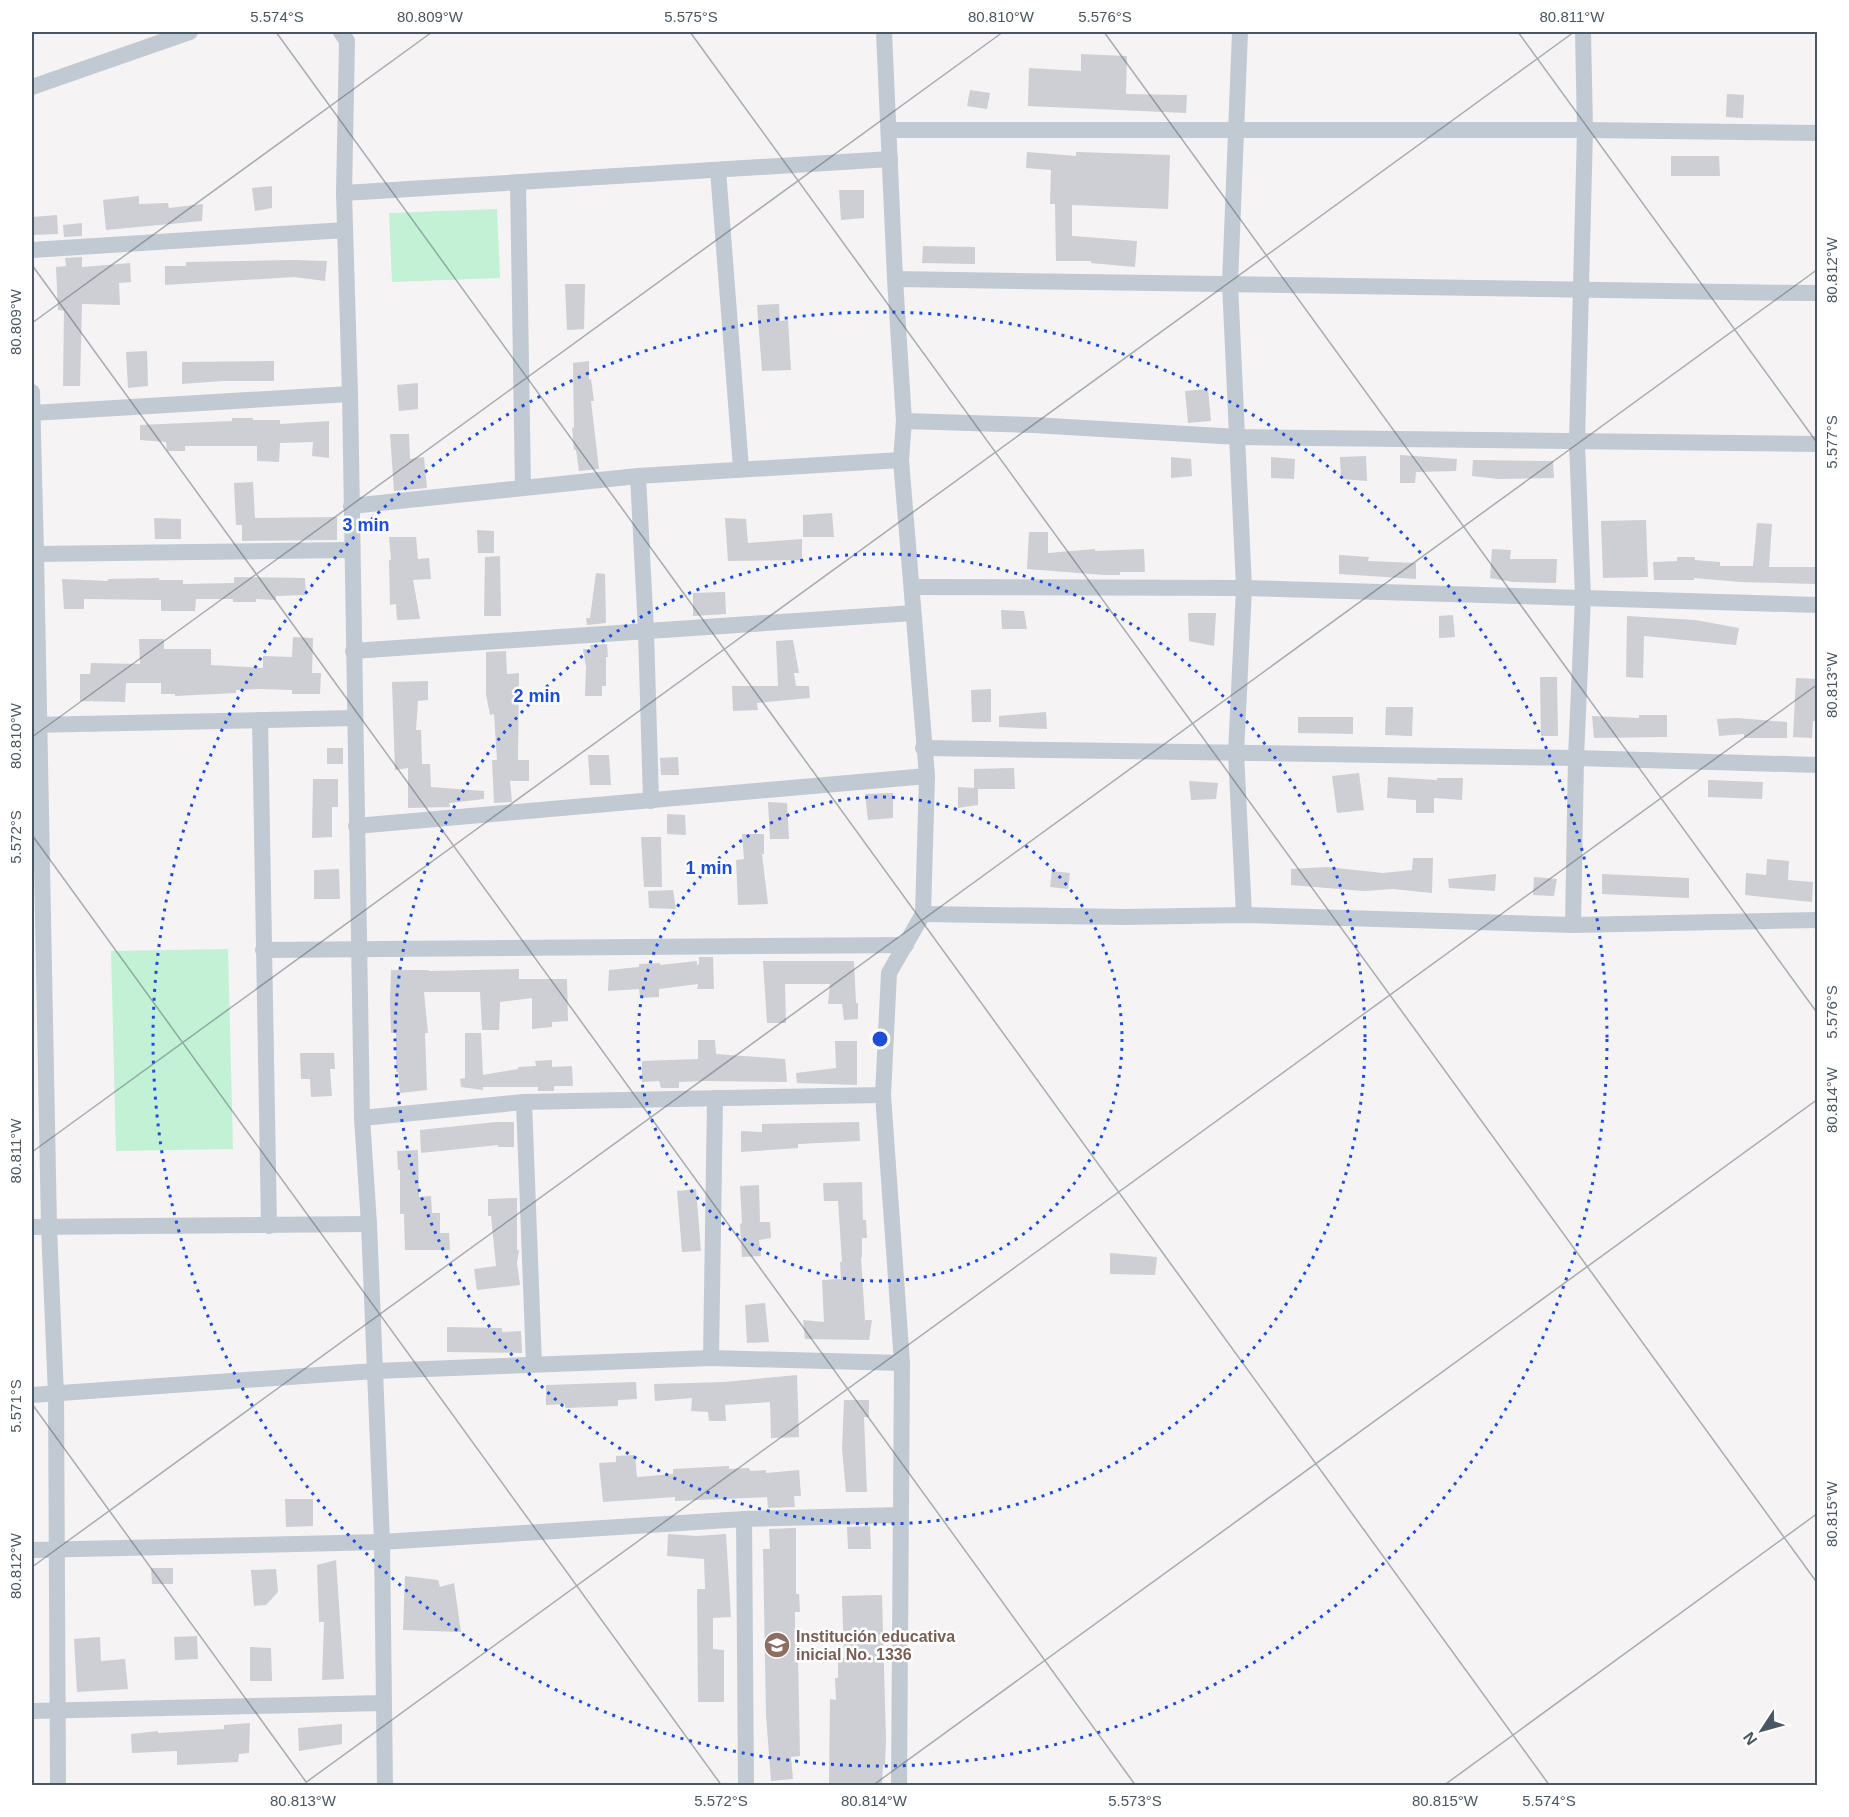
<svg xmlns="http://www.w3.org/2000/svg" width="1849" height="1817" font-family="Helvetica,sans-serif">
  <rect width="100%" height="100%" fill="#f5f3f3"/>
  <g fill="#c3f1d5">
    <polygon points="497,209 500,278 392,282 389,213"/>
    <polygon points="228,949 233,1149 116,1151 111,951"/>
  </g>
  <g fill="#cdcfd5">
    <polygon points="1081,54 1127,56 1126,94 1187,95 1186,113 1028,106 1029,68 1081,71"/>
    <polygon points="970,90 990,93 987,109 967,106"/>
    <polygon points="1727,94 1744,95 1743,118 1726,117"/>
    <polygon points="1027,152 1076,156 1076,152 1170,155 1168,209 1072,205 1072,236 1137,241 1135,267 1091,263 1091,261 1056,261 1055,204 1050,204 1051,170 1026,168"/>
    <polygon points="1671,156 1719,156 1720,176 1671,176"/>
    <polygon points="272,186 272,208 255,211 252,188"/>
    <polygon points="839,190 864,190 864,218 841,220"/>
    <polygon points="139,196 139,204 168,203 169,208 203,204 202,221 106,230 103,200"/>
    <polygon points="57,215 58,234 33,235 32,217"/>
    <polygon points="82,223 82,236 64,237 63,225"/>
    <polygon points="923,246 975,247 975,264 922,263"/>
    <polygon points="82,257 82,267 130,263 131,282 119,283 120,305 82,304 80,386 63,386 64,311 58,310 56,267 66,266 65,258"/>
    <polygon points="294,260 327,261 325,281 294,277 165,285 165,266 186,266 186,262"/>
    <polygon points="565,284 585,284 584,329 567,330"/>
    <polygon points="779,304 780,321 788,320 791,370 762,371 757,305"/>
    <polygon points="147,351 148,386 128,388 126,352"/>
    <polygon points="274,361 274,381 222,381 182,384 182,362"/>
    <polygon points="589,361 589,380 591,379 594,401 591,401 599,469 579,471 576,450 574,450 572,427 574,428 573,363"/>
    <polygon points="418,383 418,409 399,411 397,385"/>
    <polygon points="1208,389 1211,421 1188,423 1185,391"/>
    <polygon points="232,418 253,418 253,420 280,420 280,424 329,421 329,458 312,456 313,442 280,443 279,462 257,461 257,446 185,446 185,451 167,451 166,442 140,440 140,425 232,421"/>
    <polygon points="390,434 409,434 410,459 424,457 427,488 394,491"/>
    <polygon points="1400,455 1457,459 1456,471 1416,472 1415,483 1400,483"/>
    <polygon points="1366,456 1367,481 1341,479 1340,457"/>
    <polygon points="1171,457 1191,459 1192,476 1171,478"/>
    <polygon points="1271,457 1295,459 1294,479 1271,478"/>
    <polygon points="1473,460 1553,461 1554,478 1498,479 1472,476"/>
    <polygon points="253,482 255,518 337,517 337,540 242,541 242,525 236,525 234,483"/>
    <polygon points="832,513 834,537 803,537 803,515"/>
    <polygon points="154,518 181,519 181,539 155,539"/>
    <polygon points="725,518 746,519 748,543 802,539 802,560 728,561"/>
    <polygon points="1646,520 1648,577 1603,578 1601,521"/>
    <polygon points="1757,523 1772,524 1769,567 1816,567 1816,584 1741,582 1694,578 1694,580 1654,580 1653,562 1677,561 1677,557 1695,557 1695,560 1720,562 1720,566 1753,566"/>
    <polygon points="477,530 494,531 494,553 478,553"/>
    <polygon points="1029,532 1048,532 1048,553 1095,549 1095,551 1144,549 1145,572 1120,572 1120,575 1104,575 1027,569"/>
    <polygon points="389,537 416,537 418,559 429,558 431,579 413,580 420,619 397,620 396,604 390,605 389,560 391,560"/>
    <polygon points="1492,549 1511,550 1510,559 1557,559 1556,583 1513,582 1490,578"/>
    <polygon points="1339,555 1369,557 1368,561 1416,563 1416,579 1339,574"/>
    <polygon points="500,556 501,616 484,616 485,557"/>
    <polygon points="596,573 605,574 606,623 587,625 586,618 590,618"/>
    <polygon points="234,577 305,578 306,595 276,596 276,600 256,599 256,602 233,602 233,599 196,599 195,611 161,611 161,600 84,599 84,609 64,609 62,579 108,581 108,579 159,578 159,580 183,580 183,584 234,583"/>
    <polygon points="725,592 726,614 693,616 693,593"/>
    <polygon points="1001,610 1024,611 1027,629 1002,629"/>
    <polygon points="1188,613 1216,613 1214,646 1189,641"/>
    <polygon points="1453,615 1455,637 1439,638 1439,616"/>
    <polygon points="1627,616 1695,620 1739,628 1736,645 1644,636 1643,678 1626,677"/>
    <polygon points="293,637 313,638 312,673 321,673 320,694 292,694 292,690 260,689 236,690 236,693 175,696 175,694 161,694 161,683 126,683 125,702 80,701 80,674 90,674 91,663 140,664 139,639 164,639 164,649 211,649 211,665 263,668 263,656 292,657"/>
    <polygon points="793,640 799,673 794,673 796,686 809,686 810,698 757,703 758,710 733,711 732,686 778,686 776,641"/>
    <polygon points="607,644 608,657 606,657 606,686 602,686 602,696 585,696 586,667 583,649 591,649 590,645"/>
    <polygon points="506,651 507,674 519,673 518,760 529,760 529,781 510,781 512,802 494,803 492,760 497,760 494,714 490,715 486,694 486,652"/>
    <polygon points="1540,677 1557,677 1558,736 1541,736"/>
    <polygon points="1796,678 1818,679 1818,721 1813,721 1812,738 1793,737"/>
    <polygon points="428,681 428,700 418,701 416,730 421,730 422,764 430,764 431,787 484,791 484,799 449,803 450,807 408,808 408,768 395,770 392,682"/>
    <polygon points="991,689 991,722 972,722 971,690"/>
    <polygon points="1386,707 1413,707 1412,736 1385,735"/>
    <polygon points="1046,712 1047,729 999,727 999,716"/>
    <polygon points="1639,715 1667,715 1667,737 1594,738 1592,716 1639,718"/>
    <polygon points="1298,717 1353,717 1353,734 1298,733"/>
    <polygon points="1737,718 1787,722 1787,738 1744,738 1744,734 1719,736 1717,719"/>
    <rect x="327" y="748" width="16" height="16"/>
    <polygon points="588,755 609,755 611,785 590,785"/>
    <polygon points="678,757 679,775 661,775 660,758"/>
    <polygon points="1014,768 1015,789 978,789 978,805 958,808 958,787 974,788 974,769"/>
    <polygon points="1359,773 1364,810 1337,813 1332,776"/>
    <polygon points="1388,777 1437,780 1437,778 1463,778 1462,800 1434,798 1434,813 1416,813 1416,800 1387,798"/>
    <polygon points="313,779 338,779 338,807 332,807 332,837 312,838"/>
    <polygon points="1708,780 1763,782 1762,799 1708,797"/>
    <polygon points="1189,781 1218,783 1216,799 1191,800"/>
    <polygon points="893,793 893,818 868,820 865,794"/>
    <polygon points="768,802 787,803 789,839 770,839"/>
    <polygon points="667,814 685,815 686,835 667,834"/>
    <polygon points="742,834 764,834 764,854 762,854 768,904 738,905 736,860 744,859"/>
    <polygon points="641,837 661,837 662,887 644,887"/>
    <polygon points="1413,858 1433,858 1432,893 1393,889 1364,891 1291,885 1291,869 1327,867 1383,873 1412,870"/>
    <polygon points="1767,859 1789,861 1788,880 1813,882 1812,902 1745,895 1746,873 1766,875"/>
    <polygon points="339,869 340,899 314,899 314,870"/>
    <polygon points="1052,871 1070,873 1068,889 1050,887"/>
    <polygon points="1496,874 1495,891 1449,888 1448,879"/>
    <polygon points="1602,874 1689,878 1689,898 1602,894"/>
    <polygon points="1534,877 1557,879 1554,896 1533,895"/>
    <polygon points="673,890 676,909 649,908 648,891"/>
    <polygon points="699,957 713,957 714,989 697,989 698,984 659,989 659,997 640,998 639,989 608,991 609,970 639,967 639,964 660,963 660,965 697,961 697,965 699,964"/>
    <polygon points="763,961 854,961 856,1003 858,1003 858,1019 844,1020 842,1004 828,1004 830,984 785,984 786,1023 767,1023"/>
    <polygon points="519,969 519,979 567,979 568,1021 552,1022 552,1027 532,1029 532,998 500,1002 499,1030 482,1030 480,992 424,992 428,1033 425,1033 427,1090 400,1093 398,1072 396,1072 396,1033 391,1033 390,1001 391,970 429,970 429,971"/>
    <polygon points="465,1033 481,1033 483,1075 518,1069 518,1067 536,1066 535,1061 552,1060 552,1067 572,1066 573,1086 554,1086 554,1091 538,1091 538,1087 483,1087 483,1090 461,1087 460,1079 465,1078"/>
    <polygon points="698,1040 715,1040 716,1054 785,1059 787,1082 702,1081 679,1082 679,1088 661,1088 659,1081 642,1082 642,1061 698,1059"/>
    <polygon points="835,1041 857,1041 857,1085 797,1083 796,1073 836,1068"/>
    <polygon points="300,1053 334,1053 335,1069 330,1069 332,1096 311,1097 310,1079 301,1079"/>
    <polygon points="496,1122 514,1122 514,1147 498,1147 498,1145 421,1153 420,1130"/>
    <polygon points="859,1122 860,1141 798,1144 798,1148 741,1152 741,1131 762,1132 762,1124"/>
    <polygon points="418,1150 419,1197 431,1196 432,1213 440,1213 440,1233 449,1233 450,1250 405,1250 404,1214 400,1214 400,1170 398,1170 397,1151"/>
    <polygon points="862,1182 863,1220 866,1220 867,1238 862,1238 862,1258 861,1257 865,1320 872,1320 869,1340 805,1339 803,1320 824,1322 822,1280 841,1279 840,1262 842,1262 838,1201 824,1201 823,1183"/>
    <polygon points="759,1185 760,1222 770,1222 771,1238 759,1240 761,1256 742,1257 740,1224 742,1223 740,1186"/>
    <polygon points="696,1189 701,1251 682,1252 677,1191"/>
    <polygon points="517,1198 517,1250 519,1250 517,1263 520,1285 477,1290 474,1269 496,1266 491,1216 488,1216 488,1199"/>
    <polygon points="1110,1253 1157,1257 1155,1275 1110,1274"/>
    <polygon points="765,1303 769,1342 747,1343 745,1305"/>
    <polygon points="447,1327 502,1328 502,1332 521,1331 522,1353 447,1352"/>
    <polygon points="797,1375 799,1437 771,1438 770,1402 725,1405 726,1421 709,1421 708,1412 691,1411 692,1398 655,1401 654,1384 724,1382"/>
    <polygon points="636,1382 637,1399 618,1400 618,1406 565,1408 565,1404 546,1405 546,1385"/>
    <polygon points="844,1400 869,1400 869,1417 864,1417 867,1492 846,1492 842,1449"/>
    <polygon points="635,1455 637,1477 673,1474 673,1469 729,1466 729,1469 749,1468 750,1471 766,1470 766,1473 799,1470 801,1496 794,1496 795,1507 768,1508 767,1497 675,1501 675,1497 603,1502 599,1463 616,1462 616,1456"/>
    <polygon points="285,1499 313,1499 313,1526 286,1527"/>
    <polygon points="870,1526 871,1549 848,1549 847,1527"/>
    <polygon points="796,1528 796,1594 799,1594 800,1612 795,1612 795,1657 798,1656 800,1756 791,1757 793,1779 771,1781 766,1715 763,1549 770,1549 769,1529"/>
    <polygon points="668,1534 697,1536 726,1534 731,1617 713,1618 713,1649 724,1650 724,1702 698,1702 697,1589 705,1589 704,1559 667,1556"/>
    <polygon points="336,1560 344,1679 322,1680 324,1622 319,1622 317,1565"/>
    <polygon points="151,1568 173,1568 173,1584 152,1584"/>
    <polygon points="276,1569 278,1592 266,1605 254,1606 251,1570"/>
    <polygon points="405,1576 438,1580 440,1587 454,1583 461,1632 403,1630"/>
    <polygon points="882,1595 886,1741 885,1765 883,1765 882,1785 829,1785 830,1699 836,1700 835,1678 838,1678 838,1657 844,1658 842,1596"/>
    <polygon points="197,1636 198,1659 175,1660 174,1637"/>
    <polygon points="100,1637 101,1661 125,1659 128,1689 77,1692 74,1639"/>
    <polygon points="250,1647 271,1648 272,1681 250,1681"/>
    <polygon points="250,1723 249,1753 239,1754 238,1762 177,1765 177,1751 132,1753 131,1734 158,1731 158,1733 224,1729 224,1725"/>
    <polygon points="342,1724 342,1744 299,1751 298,1728"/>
  </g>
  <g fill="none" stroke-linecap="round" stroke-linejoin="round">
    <g stroke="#c1cad2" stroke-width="16">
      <polyline points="341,32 347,41 344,193 350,394 362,1118 369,1224 382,1542 385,1786"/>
      <polyline points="884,32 895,279 904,421 901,460 927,776 923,914 889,973 883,1095 902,1363 899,1786"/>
      <polyline points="1240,32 1230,283 1244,588 1236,753 1244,915"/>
      <polyline points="32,87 190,32"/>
      <polyline points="890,130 1585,130 1818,133"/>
      <polyline points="718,170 741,468"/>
      <polyline points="518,182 523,487"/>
      <polyline points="344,193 890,159"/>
      <polyline points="32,250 345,230"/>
      <path d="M895 279C1202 283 1510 291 1818 293"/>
      <polyline points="32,392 36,554 49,1227 56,1395 58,1786"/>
      <polyline points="32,413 350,394"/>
      <polyline points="904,421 1033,425 1238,437 1818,444"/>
      <polyline points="638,476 646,631 651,801"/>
      <polyline points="351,506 638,476 901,460"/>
      <polyline points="32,554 351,550"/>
      <polyline points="912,587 1244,588 1818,605"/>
      <polyline points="353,651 913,613"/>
      <polyline points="260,720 269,1226"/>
      <polyline points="32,725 354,718"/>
      <polyline points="923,748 1576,758 1818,765"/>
      <polyline points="356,826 927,776"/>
      <polyline points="923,914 1126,917 1244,915 1573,925 1818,920"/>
      <polyline points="1573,925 1576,758 1583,597 1577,443 1585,130 1583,32"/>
      <polyline points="263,950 906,945"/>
      <polyline points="524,1102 534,1364"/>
      <polyline points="362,1118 524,1102 883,1095"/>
      <polyline points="32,1227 369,1224"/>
      <polyline points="711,1358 715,1098"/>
      <polyline points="32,1395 375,1371 711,1358 902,1363"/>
      <polyline points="744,1519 746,1786"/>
      <polyline points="32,1550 382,1542 744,1519 901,1515"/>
      <polyline points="32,1711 383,1703"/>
    </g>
  </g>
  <path fill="none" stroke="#4a5661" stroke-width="1.5" stroke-opacity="0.45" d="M276 32 1550 1786M690 32 1818 1584M1104 32 1818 1014M1518 32 1818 444M32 265 1136 1786M32 323 432 32M32 737 1003 32M32 835 722 1786M32 1152 1574 32M32 1404 309 1786M32 1567 1818 269M301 1786 1818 684M872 1786 1818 1099M1443 1786 1818 1513"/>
  <g fill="none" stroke="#1d4ed8" stroke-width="3" stroke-dasharray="3 6">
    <circle cx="880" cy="1039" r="242"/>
    <circle cx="880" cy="1039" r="485"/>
    <circle cx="880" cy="1039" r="727"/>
  </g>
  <defs>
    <symbol id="school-disc" viewBox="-11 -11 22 22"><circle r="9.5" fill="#8d6e63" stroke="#fff"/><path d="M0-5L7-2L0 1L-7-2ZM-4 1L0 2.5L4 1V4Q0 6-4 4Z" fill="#fff"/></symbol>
  </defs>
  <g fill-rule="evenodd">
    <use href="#school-disc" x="762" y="1630" width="30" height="30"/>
  </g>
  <g text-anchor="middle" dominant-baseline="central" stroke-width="5" stroke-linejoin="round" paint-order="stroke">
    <g font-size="16" font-weight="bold" fill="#785e54" stroke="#fff" text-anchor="start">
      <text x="796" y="1636">Institución educativa<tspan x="796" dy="18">inicial No. 1336</tspan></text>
    </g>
  </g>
  <circle cx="880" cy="1039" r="9" fill="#1d4ed8" stroke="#fff" stroke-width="3"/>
  <g font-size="18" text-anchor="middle" font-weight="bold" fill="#1d4ed8" stroke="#fff" stroke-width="5" stroke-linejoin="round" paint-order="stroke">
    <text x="366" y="531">3 min</text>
    <text x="537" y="702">2 min</text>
    <text x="709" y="874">1 min</text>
  </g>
  <rect width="1849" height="1817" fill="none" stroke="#ffffff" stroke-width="66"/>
  <g transform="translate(1762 1730) rotate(234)" stroke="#ffffff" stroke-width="4.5" paint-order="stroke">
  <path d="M0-4.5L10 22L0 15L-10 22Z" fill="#4a5661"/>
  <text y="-9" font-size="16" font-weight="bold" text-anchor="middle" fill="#4a5661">N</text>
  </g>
  <rect x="33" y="33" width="1783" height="1751" fill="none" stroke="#4a5661" stroke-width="2"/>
  <g font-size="15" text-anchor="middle" fill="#4a5661">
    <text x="277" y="22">5.574°S</text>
    <text x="430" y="22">80.809°W</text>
    <text x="691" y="22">5.575°S</text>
    <text x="1001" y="22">80.810°W</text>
    <text x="1105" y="22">5.576°S</text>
    <text x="1572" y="22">80.811°W</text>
    <text transform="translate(1832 270) rotate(-90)" y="5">80.812°W</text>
    <text transform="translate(16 322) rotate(-90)" y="5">80.809°W</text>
    <text transform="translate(1832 442) rotate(-90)" y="5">5.577°S</text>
    <text transform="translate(1832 685) rotate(-90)" y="5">80.813°W</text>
    <text transform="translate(16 736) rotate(-90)" y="5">80.810°W</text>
    <text transform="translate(16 837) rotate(-90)" y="5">5.572°S</text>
    <text transform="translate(1832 1012) rotate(-90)" y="5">5.576°S</text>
    <text transform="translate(1832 1100) rotate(-90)" y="5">80.814°W</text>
    <text transform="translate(16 1151) rotate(-90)" y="5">80.811°W</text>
    <text transform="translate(16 1406) rotate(-90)" y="5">5.571°S</text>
    <text transform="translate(1832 1514) rotate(-90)" y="5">80.815°W</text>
    <text transform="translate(16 1566) rotate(-90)" y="5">80.812°W</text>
    <text x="303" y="1806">80.813°W</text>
    <text x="721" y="1806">5.572°S</text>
    <text x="874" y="1806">80.814°W</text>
    <text x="1135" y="1806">5.573°S</text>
    <text x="1445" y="1806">80.815°W</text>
    <text x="1549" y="1806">5.574°S</text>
  </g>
</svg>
